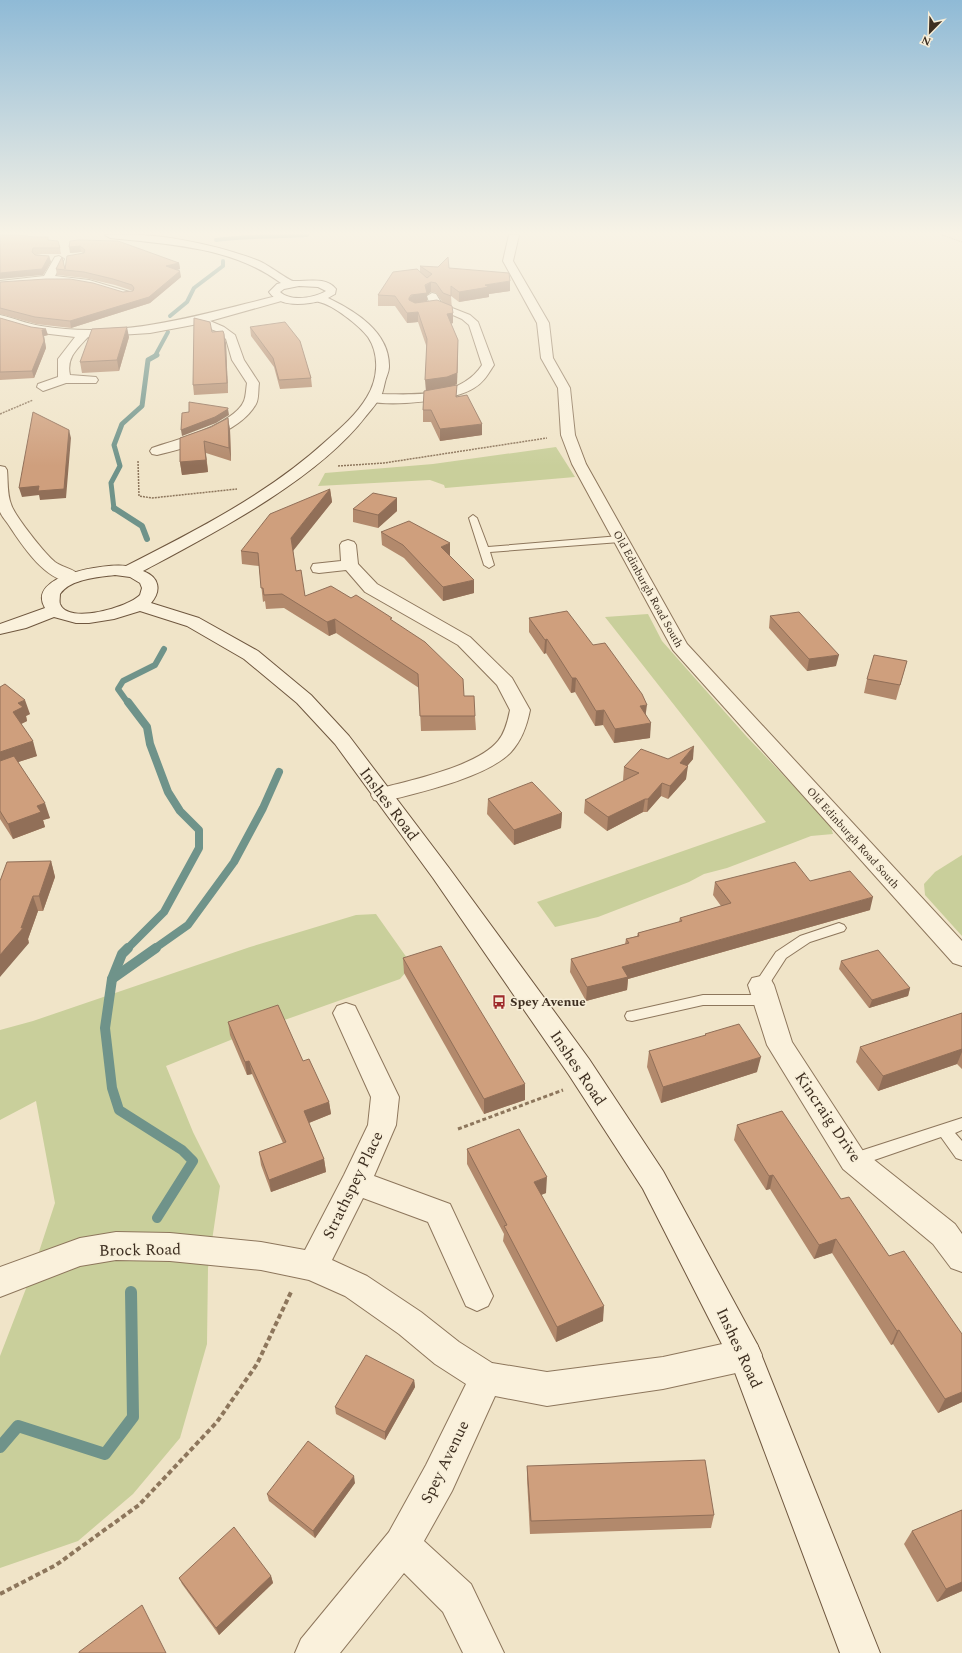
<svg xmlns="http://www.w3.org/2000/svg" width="962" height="1653" font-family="Spectral,serif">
  <rect width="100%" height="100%" fill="#f0e4c8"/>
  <g fill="#c9cf9b">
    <polygon points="556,447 575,477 445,488 444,485 430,480 318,486 325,473 433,464"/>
    <polygon points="648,614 662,641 747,737 830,824 833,834 811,836 727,868 704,874 689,882 598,917 555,927 537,902 766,822 605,617"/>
    <polygon points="962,855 962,936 925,895 924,884 935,872"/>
    <polygon points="376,914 412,965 400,979 248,1033 166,1066 193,1132 220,1186 208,1268 207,1344 180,1438 133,1494 78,1541 0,1568 0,1356 32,1273 55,1203 36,1101 0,1120 0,1030 33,1021 250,947 356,915"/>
  </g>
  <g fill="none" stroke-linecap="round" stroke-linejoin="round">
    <g stroke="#6f938a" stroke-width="4">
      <path d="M216 240C246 236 277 237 307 235"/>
      <polyline points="170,316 187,302 194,288 223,266 223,261"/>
      <polyline points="155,356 168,332"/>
    </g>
    <polyline stroke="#6f938a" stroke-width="5" points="114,509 111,483 120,466 114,445 122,424 142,406 148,360 157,355"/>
    <g stroke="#6f938a" stroke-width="6">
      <polyline points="114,508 142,526 147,539"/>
      <polyline points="128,703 118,689 123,681 155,665 164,649"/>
    </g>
    <g stroke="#6f938a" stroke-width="8">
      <polyline points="127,949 164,912 199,848 199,830 180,811 168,792 150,744 147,727 128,702"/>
      <polyline points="154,949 188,925 234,862 263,808 279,772"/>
    </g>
    <g stroke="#6f938a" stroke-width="10">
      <polyline points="128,948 122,954 112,979 105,1028 112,1088 119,1110 182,1150 193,1161 157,1218"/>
      <polyline points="112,979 156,948"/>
    </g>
    <polyline stroke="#6f938a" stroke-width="12" points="0,1447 18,1426 105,1454 133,1417 131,1292"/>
    <defs>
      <g id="lane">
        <polygon points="473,515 477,518 488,547 620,536 624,539 620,542 490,552 494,565 489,568 484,565 469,518"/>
        <polygon points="839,923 844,925 846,928 844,931 810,942 786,958 766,989 761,990 756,989 754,985 776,952 800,936"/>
        <polygon points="703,995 766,995 771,996 773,1000 771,1004 766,1005 703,1005 632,1021 627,1020 625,1016 627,1012 632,1011"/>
        <polygon points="962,1118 962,1130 955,1133 962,1141 962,1160 956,1158 941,1137 854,1167 848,1165 846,1160 848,1155"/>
      </g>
      <g id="street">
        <polygon points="509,235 519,235 513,261 549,323 553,358 570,388 575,435 586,464 687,644 962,941 962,966 953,963 673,650 572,464 561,435 558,388 541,358 537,323 503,261"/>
        <polygon points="59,256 64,259 55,276 89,280 133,293 134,295 129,298 96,288 69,283 48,282 0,287 0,281 44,276 55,257"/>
        <path d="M432 293 436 294 442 304 470 315 478 322 494 365C488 374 484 382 474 388 454 401 392 407 368 401L367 398 373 394C410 394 459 400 482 365L469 325 462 319 430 305 427 296Z"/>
        <path d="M281 295 286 298 285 300 210 321 224 327 235 335 244 360 259 383C258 389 259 399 256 404 240 433 187 448 157 455L152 454 150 451 152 448C175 440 234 425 244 401 246 396 246 389 247 383L232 360 226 339 216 331 198 324 150 333 88 337C77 349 66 358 70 375L96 377 98 380 96 383H66L43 391 37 387 38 384 58 377V359L75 337 33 332 0 322V315C14 318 27 324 41 326 124 340 202 314 281 295Z"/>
        <path d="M0 466 5 467 7 470C8 480 7 494 11 504 14 515 45 554 55 562 63 568 76 569 81 577L79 581C50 588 24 548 10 527 7 522 2 517 0 512 0 504 0 476 0 466Z"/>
        <path d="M348 540 354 542 356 545 358 564 377 584 470 637 512 678 530 710C527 725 522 740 511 752 486 778 417 793 382 802L374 800 371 795 374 790C407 781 477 767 498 741 505 733 508 720 510 710L497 685 458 645 365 592 346 570 319 573 313 572 311 568 313 564 341 561 340 545 342 542Z"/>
        <polygon points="761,976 770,978 774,985 792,1042 863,1151 955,1224 962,1234 962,1272 951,1268 933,1244 843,1169 767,1045 748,985 752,978"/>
        <polygon points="346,1003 355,1006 399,1097 396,1125 374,1176 450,1204 493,1296 488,1306 477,1311 466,1306 428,1222 363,1198 332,1260 367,1276 421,1312 459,1342 492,1363 547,1372 663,1357 745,1339 757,1344 762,1355 757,1366 745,1371 663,1389 547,1406 495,1396 452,1491 424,1541 471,1584 504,1653 463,1653 443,1612 404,1573 340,1653 295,1653 301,1639 389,1532 426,1465 466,1384 435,1364 399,1334 345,1296 309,1280 261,1270 170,1261 116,1260 80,1266 0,1297 0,1267 80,1238 116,1232 170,1233 261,1242 305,1250 344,1175 368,1125 371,1097 333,1013 337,1006"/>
      </g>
      <path id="secondary" d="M105 235C151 231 216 244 259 261 267 264 288 280 293 281 306 282 326 276 336 289L335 294 328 298C355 311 390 332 389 367 389 372 386 377 385 382 384 386 383 392 381 396 377 403 371 410 366 416 317 480 214 533 143 571 159 577 162 590 151 603L199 618 258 651 311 695 349 736 449 868 589 1059 663 1171 757 1344 880 1653H840L731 1362 643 1189 569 1075 433 878 335 744 297 703 244 659 187 626 140 611 114 619 89 623H76L54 617 26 628 0 634V624L45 608C25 575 107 563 126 566 195 531 268 494 326 441 341 428 357 414 367 397 378 379 380 355 368 337 359 325 333 305 319 302 316 301 313 303 310 303 296 305 278 305 269 292L277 284 281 283C233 247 168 244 110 238ZM299 286 318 287 326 291C314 298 291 302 280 292L284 289ZM115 575 130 577 140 583 142 588 140 595C129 607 68 625 60 604 59 601 60 597 60 594 70 579 98 577 115 575Z"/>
    </defs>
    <use href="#lane" stroke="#8d765c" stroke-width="2"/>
    <use href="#street" stroke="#8d765c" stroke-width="2"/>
    <use href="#secondary" stroke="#6f573f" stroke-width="2"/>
    <polyline stroke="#8d765c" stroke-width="1" stroke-dasharray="1.5 1" stroke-linecap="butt" points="942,235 962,242"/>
    <g stroke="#8d765c" stroke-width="1.5" stroke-dasharray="2 1" stroke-linecap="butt">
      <polyline points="0,414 33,400"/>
      <polyline points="138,461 139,496 152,498 237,489"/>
      <polyline points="338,466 384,463 547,438"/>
    </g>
    <polyline stroke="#8d765c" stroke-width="3" stroke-dasharray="4 2.5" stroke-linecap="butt" points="458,1129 563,1090"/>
    <polyline stroke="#8d765c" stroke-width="4" stroke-dasharray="5 3" stroke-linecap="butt" points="0,1594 56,1565 139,1505 217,1422 257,1364 292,1290"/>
    <use href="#lane" fill="#faf1dc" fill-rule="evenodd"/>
    <use href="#street" fill="#faf1dc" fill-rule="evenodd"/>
    <use href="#secondary" fill="#faf1dc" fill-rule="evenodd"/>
  </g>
  <g fill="#b2896c" fill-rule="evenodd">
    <polygon points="0,235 49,240 60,248 61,254 35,254 49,256 51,262 43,275"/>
    <polygon points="70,241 179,263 180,269 177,270 181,277 150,303 71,328 36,324 0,314 0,282 123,292 133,291 115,285 85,278 57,275 56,269 65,269 83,253 81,252 70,253"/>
    <path d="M420 266 449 268 510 291 489 294V297L459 302 451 296 453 323 451 324 458 340V351L457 384 452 386 457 397 482 435 440 441 431 422H423V410L426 391 427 348 418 322 407 323 395 306H378V295L420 272ZM431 292 436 293 443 303 427 301V295Z"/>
    <polygon points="0,318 48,335 44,336 46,348 34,378 0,380"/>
    <polygon points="250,327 311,378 312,387 280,389 274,367 251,336"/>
    <polygon points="212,332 226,343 228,393 194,395 193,385"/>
    <polygon points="129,337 119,371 82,373 80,362"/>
    <polygon points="228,418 230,430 231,461 206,453 208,472 182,475 180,462 211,427"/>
    <polygon points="330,489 332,502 293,550 296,571 305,596 351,598 393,621 464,696 475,716 476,730 421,731 419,688 336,633 329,636 284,608 266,609 265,601 263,602 259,566 242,564 241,551"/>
    <polygon points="397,498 397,511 378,528 353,522 353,509"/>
    <polygon points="381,532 450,556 474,593 443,601 404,558 382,545"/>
    <polygon points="770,616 836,666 807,671 769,628"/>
    <polygon points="529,618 646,714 650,738 614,743 603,725 595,726 575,692 571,693 546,653 544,654 529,632"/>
    <polygon points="907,661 896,700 864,693 867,679"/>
    <polygon points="0,687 30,714 26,716 27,721 21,724 37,756 18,762 50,818 43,820 45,827 13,839 0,819"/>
    <polygon points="668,759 693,759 687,766 686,779 668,799 661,796 647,812 643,812 607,831 584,813 585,800 624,781 623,780 624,767"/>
    <polygon points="488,799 562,813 561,828 514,845 487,814"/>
    <polygon points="51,861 55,877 43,911 38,911 28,939 29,943 0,881"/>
    <polygon points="810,881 870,910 628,979 627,990 586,1001 570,972 571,959 625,944 626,939 637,936 638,933 679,922 680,918 721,906 713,895 715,882"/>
    <polygon points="403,958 525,1100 484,1114 404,973"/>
    <polygon points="841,961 910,988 908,996 869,1008 839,969"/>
    <polygon points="962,1013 962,1069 957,1064 878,1091 856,1062 860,1047"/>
    <polygon points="228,1022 303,1061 329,1102 331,1114 309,1123 324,1159 326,1172 271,1192 261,1165 259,1152 283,1143 252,1074 247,1075 230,1035"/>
    <polygon points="705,1034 757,1072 661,1103 647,1067 649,1051 705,1036"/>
    <polygon points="782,1111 962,1402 938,1413 893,1344 891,1345 832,1253 814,1259 770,1189 766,1190 734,1140 737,1125"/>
    <polygon points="467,1149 546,1193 541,1195 603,1321 556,1342 503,1241 504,1234 467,1164"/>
    <polygon points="414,1380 415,1387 385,1440 336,1414 335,1407"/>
    <polygon points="527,1466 714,1515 711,1528 530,1534 527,1479"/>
    <polygon points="355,1483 315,1538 269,1501 267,1494"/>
    <polygon points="962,1510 962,1591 937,1602 904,1544 912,1531"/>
    <polygon points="271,1576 273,1583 219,1635 182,1584 179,1578"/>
  </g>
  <g fill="#916f58">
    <polygon points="80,246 81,252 70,253 69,247"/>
    <polygon points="49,256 51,262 43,275 0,279 0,273"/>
    <polygon points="179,263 180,269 167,272 166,266"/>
    <polygon points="180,271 181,277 150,303 71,328 70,321"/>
    <polygon points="510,281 510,291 489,294 489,297 459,302 459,292 485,285"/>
    <polygon points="431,282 431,292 427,295 427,303 409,308 409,298"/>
    <polygon points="418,312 418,322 407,323 407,313"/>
    <polygon points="453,313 453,323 447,324 447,314"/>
    <polygon points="127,327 129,337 119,371 117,360"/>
    <polygon points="46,329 48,335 44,336 46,348 34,378 32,371 42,330"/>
    <polygon points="224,334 226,343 228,393 227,383"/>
    <polygon points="458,340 457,384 447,388 426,392 425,380"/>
    <polygon points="228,409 229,415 216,423 182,436 181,430"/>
    <polygon points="228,418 230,430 231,461 229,448"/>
    <polygon points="482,424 482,435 440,441 440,429"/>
    <polygon points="69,430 71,438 66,498 40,500 39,495 22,497 19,488"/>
    <polygon points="204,441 208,472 182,475 180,462"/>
    <polygon points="330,489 332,502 293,551 291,538"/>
    <polygon points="397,498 397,511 378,528 378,515"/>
    <polygon points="450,543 450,556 441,547"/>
    <polygon points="474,580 474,593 443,601 443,587"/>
    <polygon points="335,619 336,633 329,636 327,622"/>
    <polygon points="547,639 546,653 544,654 545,640"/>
    <polygon points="839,655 836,666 807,671 809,659"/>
    <polygon points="572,678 576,678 575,692 571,693"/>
    <polygon points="25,700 30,714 26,716 27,721 17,726 13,712 18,703"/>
    <polygon points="647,705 645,719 640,706"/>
    <polygon points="604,710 603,725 595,726 596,711"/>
    <polygon points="651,723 650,738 614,743 615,729"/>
    <polygon points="33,741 37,756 0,768 0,752"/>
    <polygon points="694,746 693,759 679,776 680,763"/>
    <polygon points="688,766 686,779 668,799 670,786"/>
    <polygon points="662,783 661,796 647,812 648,799"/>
    <polygon points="645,799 643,812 607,831 608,817"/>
    <polygon points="45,803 50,818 43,820 45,827 13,839 8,824 37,806"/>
    <polygon points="562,813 561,828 514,845 514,830"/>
    <polygon points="51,861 55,877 43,911 39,896"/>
    <polygon points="33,896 38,911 28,939 29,943 0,977 0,955 21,928"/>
    <polygon points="873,897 870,910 628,979 627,990 586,1001 587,987 622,967"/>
    <polygon points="910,988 908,996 869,1008 872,1000"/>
    <polygon points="962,1049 962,1052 957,1064 878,1091 883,1076"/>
    <polygon points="761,1057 757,1072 661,1103 663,1087"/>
    <polygon points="249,1061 252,1074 247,1075 245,1062"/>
    <polygon points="525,1084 525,1100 484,1114 484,1099"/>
    <polygon points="329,1102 331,1114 306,1124 304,1111"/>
    <polygon points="324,1159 326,1172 271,1192 269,1180"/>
    <polygon points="773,1175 770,1189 766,1190 769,1176"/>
    <polygon points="547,1177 546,1193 533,1198 534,1182"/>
    <polygon points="836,1239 832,1253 814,1259 819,1245"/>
    <polygon points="604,1306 603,1321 556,1342 557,1327"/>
    <polygon points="899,1330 893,1344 891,1345 897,1331"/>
    <polygon points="414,1380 415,1387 385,1440 385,1432"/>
    <polygon points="962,1392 962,1402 938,1413 945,1399"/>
    <polygon points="354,1476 355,1483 315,1538 313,1531"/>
    <polygon points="271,1576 273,1583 219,1635 216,1628"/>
    <polygon points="962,1582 962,1591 937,1602 946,1589"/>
  </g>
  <g fill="#cf9f7d" stroke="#916f58">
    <polygon points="0,235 16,235 35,237 48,237 48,240 58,241 60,248 33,248 32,252 35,255 49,256 42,269 0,273"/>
    <polygon points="79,240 118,241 179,263 166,266 180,271 149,297 70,321 35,317 0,308 0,282 46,279 70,279 93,283 123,292 133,291 134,288 132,285 113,279 84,272 56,269 62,257 65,269 67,256 84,253 85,250 80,246 69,247 70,241"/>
    <polygon points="448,257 449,268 509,273 510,281 485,285 489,287 459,292 451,286 451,296 443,293 436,283 431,282 425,285 427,293 411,295 409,298 409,300 415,303 437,300 452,306 453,313 447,314 458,340 457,373 447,377 425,380 427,339 418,312 407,313 395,296 378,295 393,272 417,269 427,278 432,274 420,266 438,267"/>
    <polygon points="0,318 31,327 46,329 42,330 44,341 32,371 0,372"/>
    <polygon points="194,318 210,322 212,332 223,331 224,334 227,383 193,385"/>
    <polygon points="285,322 300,341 311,378 279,380 273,358 250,327"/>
    <polygon points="127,327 117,360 80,362 92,329"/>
    <polygon points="457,385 456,397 467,395 482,424 440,429 431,410 423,410 424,391"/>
    <polygon points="189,402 228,408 228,409 215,417 181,430 182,413 189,412"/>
    <polygon points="33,412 69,430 64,489 38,491 39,486 19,488"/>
    <polygon points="228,418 229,448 204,441 206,460 180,462 180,438 211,427"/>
    <polygon points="330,489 291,538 296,571 301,570 305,596 331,586 351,598 356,595 392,618 390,619 425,642 463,679 464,696 474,696 475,716 420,716 418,674 335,619 327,622 282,594 264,595 263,588 261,588 258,553 241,551 270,514"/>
    <polygon points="373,493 397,498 378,515 353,509"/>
    <polygon points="409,521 450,543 441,547 474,580 443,587 403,545 381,532"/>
    <polygon points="567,611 593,645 605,643 642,694 647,705 640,706 651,723 615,729 604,710 596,711 576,678 572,678 547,639 545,640 529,618"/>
    <polygon points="799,612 839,655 809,659 770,616"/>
    <polygon points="874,655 907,661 900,685 867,679"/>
    <polygon points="5,684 25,700 18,703 23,707 13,712 33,741 0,752 0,687"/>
    <polygon points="694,746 680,763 688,766 670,786 662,783 648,799 645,799 608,817 585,800 639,773 624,767 641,749 668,759"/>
    <polygon points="14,756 45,803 37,806 41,812 8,824 0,811 0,761"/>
    <polygon points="532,782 562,813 514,830 488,799"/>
    <polygon points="51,861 39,896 33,896 21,928 24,927 0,955 0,881 7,862"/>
    <polygon points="795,862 810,881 850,871 873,897 622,967 628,977 587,987 571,959 629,943 626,939 639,936 638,933 682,921 680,918 731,903 715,882"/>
    <polygon points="441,946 525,1084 484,1099 403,958"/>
    <polygon points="878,950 910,988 872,1000 841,961"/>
    <polygon points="278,1005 303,1061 309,1059 329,1102 304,1111 324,1159 269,1180 259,1152 286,1142 249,1061 245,1062 228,1022"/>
    <polygon points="962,1013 962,1049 883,1076 860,1047"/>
    <polygon points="739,1024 761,1057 663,1087 649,1051 706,1035 705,1034"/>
    <polygon points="782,1111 841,1199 849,1197 889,1256 904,1251 962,1334 962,1392 945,1399 899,1330 897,1331 836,1239 819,1245 773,1175 769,1176 737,1125"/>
    <polygon points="519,1129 547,1177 534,1182 604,1306 557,1327 504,1226 507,1225 467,1149"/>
    <polygon points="366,1355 414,1380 385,1432 335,1407"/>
    <polygon points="308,1441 354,1476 313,1531 267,1494"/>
    <polygon points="705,1460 714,1515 531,1521 527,1466"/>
    <polygon points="962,1510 962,1582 946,1589 912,1531"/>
    <polygon points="234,1527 271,1576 216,1628 179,1578"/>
    <polygon points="142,1605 166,1653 79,1653 79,1652"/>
  </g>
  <linearGradient id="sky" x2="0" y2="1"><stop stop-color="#8fbad6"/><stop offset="0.5" stop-color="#f8f3e6"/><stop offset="1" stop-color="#f8f3e6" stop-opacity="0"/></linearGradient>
  <rect width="962" height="466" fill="url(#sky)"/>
  <defs>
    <symbol id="bus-bare" viewBox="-9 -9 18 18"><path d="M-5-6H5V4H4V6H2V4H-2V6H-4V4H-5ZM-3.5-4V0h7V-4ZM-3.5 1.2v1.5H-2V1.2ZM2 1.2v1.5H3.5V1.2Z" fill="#9e2a2b" stroke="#f7eed8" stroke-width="2.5" paint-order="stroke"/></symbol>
  </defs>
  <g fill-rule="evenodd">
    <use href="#bus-bare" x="489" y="992" width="20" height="20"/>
  </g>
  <g text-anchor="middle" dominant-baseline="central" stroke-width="3" stroke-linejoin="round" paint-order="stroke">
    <g font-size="11" fill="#3d2e20" stroke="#f7eed8">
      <text transform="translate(648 589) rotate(61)">Old Edinburgh Road South</text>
      <text transform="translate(853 838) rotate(48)">Old Edinburgh Road South</text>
    </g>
    <g font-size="13" font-weight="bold" fill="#3d2e20" stroke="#f7eed8" text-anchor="start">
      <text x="510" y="1002">Spey Avenue</text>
    </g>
    <g font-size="16" fill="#3d2e20" stroke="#f7eed8">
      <text transform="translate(389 804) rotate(53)">Inshes Road</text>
      <text transform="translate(578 1068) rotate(56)">Inshes Road</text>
      <text transform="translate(828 1117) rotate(56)">Kincraig Drive</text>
      <text transform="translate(353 1185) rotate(-64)">Strathspey Place</text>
      <text transform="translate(140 1250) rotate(-1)">Brock Road</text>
      <text transform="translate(739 1348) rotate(65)">Inshes Road</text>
      <text transform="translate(445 1462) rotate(-64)">Spey Avenue</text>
    </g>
  </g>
  <g transform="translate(930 32) rotate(203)" stroke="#f7eed8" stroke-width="3" paint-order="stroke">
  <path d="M0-3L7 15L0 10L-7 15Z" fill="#3d2e20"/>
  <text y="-6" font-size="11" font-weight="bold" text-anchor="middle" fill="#3d2e20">N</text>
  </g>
</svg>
